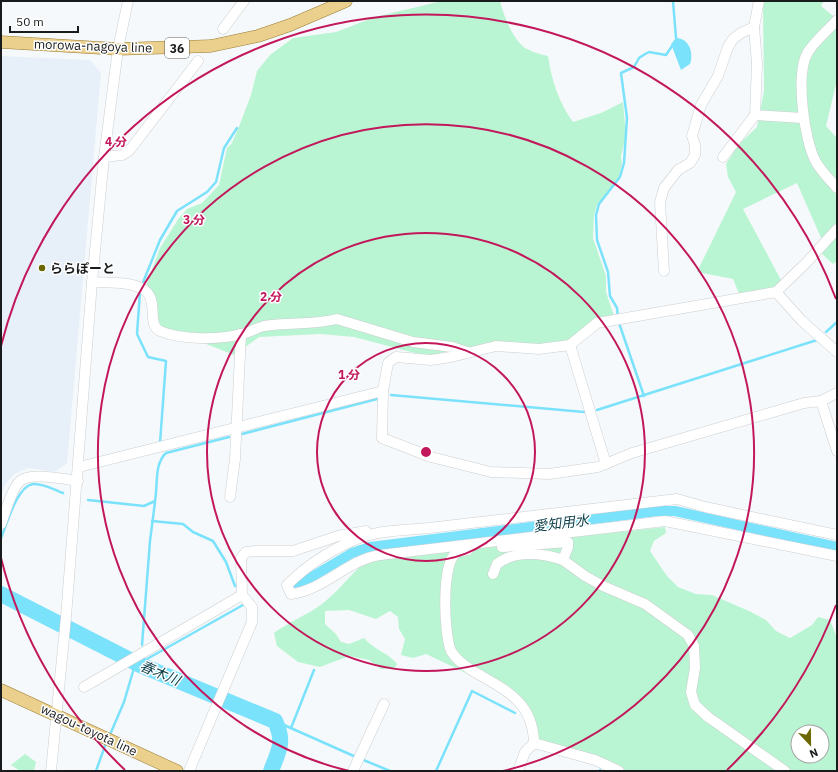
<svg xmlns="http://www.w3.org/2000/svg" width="838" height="772" font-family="'IBM Plex Sans','Noto Sans JP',sans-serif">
  <rect width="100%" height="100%" fill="#f6f9fb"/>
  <polygon fill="#e7f0f8" points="1,56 90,60 101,73 67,463 55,472 28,468 14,474 5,485 1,496"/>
  <g fill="#baf5d3" fill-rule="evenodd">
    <path d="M442 1H500C504 16 513 41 527 49 534 53 541 54 548 56 552 81 558 101 573 122L601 113 623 102 626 136 621 156 622 164 619 177 597 205 594 215 593 238 606 276V292L614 316 565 341 554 343 469 348 462 346 430 357 354 337 321 334 259 337 234 355 160 326C154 310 161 299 146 286L160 248 179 218 187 209 202 203 219 185 227 148 232 143 240 124 251 95 257 71 270 55 293 38 336 32 375 17Z"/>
    <polygon points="765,1 824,1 821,6 837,19 837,80 826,126 837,138 837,261 833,264 820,252 822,240 797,183 743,209 782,282 773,289 740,296 733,279 697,272 736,192 728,177 726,164 739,144 757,127 764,91 763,6"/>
    <path d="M665 527 666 533 654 541 650 551 667 576 678 587 696 594 712 595 749 611 766 620 776 631 790 638 812 625 818 617 830 620 837 638V771H626L609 761 540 741 518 707 491 685 426 654 413 658 401 655 405 639 399 629 398 617 390 611 376 619 349 610 325 611V624L336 634 341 642 349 644 364 638C375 651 388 652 397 664L395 668 381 669 369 660 349 656 320 667 298 662 277 646 274 633C289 622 307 615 322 604 340 590 352 572 369 559ZM798 732H822V756H798Z"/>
    <polygon points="25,754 36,762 34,771 20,771 11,765"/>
  </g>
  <path fill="#7be2fc" d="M676 38C689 38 694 53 690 64L681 70 671 44Z"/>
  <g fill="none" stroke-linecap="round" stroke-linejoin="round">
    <g stroke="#7be2fc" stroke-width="2.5">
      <polyline points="673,1 676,38"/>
      <polyline points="142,285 160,240 177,211 207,192 216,182 224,148 237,128"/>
      <polyline points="140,292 137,334 148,357 166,361 160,443"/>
      <polyline points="618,318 617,308 610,296 608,272 597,240 596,215 599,204 620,177 624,163 627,118 621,73 634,67 639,58 645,54 649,52 666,55 672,46"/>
      <polyline points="619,323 644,396"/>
      <polyline points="826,332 837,322"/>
      <polyline points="391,395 584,412"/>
      <polyline points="597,410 817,340"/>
      <polyline points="242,434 377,399"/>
      <path d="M88 500 144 506 155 501C158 485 154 464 166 453L229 437"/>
      <polyline points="152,521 183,524 193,532 213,541 226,562 235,586"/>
      <path d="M1 538C7 524 17 486 33 484 43 483 55 490 63 493"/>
      <polyline points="142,645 150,541 155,502"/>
      <polyline points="275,721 356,757"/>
      <polyline points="291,728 314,670"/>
      <polyline points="109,737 124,702 134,668 138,664 243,605"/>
      <polyline points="361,759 390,771"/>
      <polyline points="96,771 106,743"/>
      <polyline points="436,771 472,691 515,713"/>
      <polyline points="600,771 600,770"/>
    </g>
    <polyline stroke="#7be2fc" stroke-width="10" points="293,588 352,553 370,547 658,511 675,511 837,547"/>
    <path stroke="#7be2fc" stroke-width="16" d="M1 594 138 664 275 721C285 742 279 750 271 771"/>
    <defs>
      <g id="minor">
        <polyline points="759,1 754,27 757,64 755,115 803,118"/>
        <path d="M837 20C828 30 816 40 808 52 795 73 804 141 816 162 821 171 830 180 837 188"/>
        <polyline points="223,29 244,1"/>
        <polyline points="104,157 122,155 129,151 198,61"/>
        <polyline points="723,157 755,115"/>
        <polyline points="837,229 807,262 776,292 597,323 570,345 539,349 496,346 451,357 431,360 396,357 388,363 383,391 382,438 431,457 491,472 549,474 598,467 632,453 804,403 821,401 837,393"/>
        <polyline points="664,271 660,202 664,188 678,170 690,163 695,155 695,145 692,136 701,105 718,76 728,47 733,39 741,33 754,27"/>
        <path d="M92 282C108 283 129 281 143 289 160 299 146 325 160 331 181 340 220 340 241 334 249 333 256 328 264 326 288 322 313 325 337 319L413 342 452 347 467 352"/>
        <polyline points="776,292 802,321 837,352"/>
        <polyline points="570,345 606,464"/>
        <polyline points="821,401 837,451"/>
        <polyline points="79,467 383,391"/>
        <polyline points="230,497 235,459 241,334"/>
        <path d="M1 524C5 513 12 488 20 481 30 472 65 479 78 481"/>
        <path d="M837 535 705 507 677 499 429 528C408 530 383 530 362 537 335 547 307 565 287 585L291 594C324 590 347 560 380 555L665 521 837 556"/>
        <polyline points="502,547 568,542 568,547 563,560 585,576 603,586 645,604 688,635 694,646 695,668 691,692 695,705 708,717 785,771"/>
        <path d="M468 550C464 551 459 550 456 553 441 564 444 635 451 651 456 660 465 666 473 671 505 690 533 701 534 743L525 752 518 771"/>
        <path d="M493 574 497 564C515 550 543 553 563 560"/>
        <polyline points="84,687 242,595"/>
        <polyline points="534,743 595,760 619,771"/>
        <polyline points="51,771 66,617 92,282 104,157 118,49 128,1"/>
        <polyline points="189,771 252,622 252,607 242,595 241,558 246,552 256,551 293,551 338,536 366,531"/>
        <polyline points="353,771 384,704"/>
      </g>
      <g id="major">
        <polyline points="1,42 118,49 211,46 258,36 290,25 346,1"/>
        <polyline points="1,690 177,771"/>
      </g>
    </defs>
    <use href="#minor" stroke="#cbced0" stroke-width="11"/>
    <use href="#major" stroke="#997c34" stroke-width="13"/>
    <use href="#minor" stroke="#fff" stroke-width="10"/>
    <use href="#major" stroke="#ebd08d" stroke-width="12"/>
  </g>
  <g fill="none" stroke="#c2185b" stroke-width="2">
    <circle cx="426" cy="452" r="109"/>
    <circle cx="426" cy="452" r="219"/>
    <path d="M349 771A328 328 0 1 1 503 771"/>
    <path d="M836 605A438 438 0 0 1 727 770M125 770A438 438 0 0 1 1 558M1 346A438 438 0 0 1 836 299"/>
  </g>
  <circle fill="#6a6700" stroke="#fff" stroke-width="1.5" cx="42" cy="268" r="4"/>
  <g text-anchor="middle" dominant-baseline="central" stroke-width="3" stroke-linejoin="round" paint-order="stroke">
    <rect fill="#fff" stroke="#5e5f5f" stroke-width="1" x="165" y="38" width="24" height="20" rx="3"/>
    <g font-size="12" font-weight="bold" fill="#191a1b">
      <text x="177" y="48">36</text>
    </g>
    <g font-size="13" fill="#191a1b" stroke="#fff">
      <text transform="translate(93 46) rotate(2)">morowa-nagoya line</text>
      <text transform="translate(89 730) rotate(25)">wagou-toyota line</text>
    </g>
    <g font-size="13" font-weight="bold" fill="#191a1b" stroke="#fff" text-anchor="start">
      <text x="50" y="268">ららぽーと</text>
    </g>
    <g font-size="14" font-style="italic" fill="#0c3d48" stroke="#fff">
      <text transform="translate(561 523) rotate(-7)">愛知用水</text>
      <text transform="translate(160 673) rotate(23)">春木川</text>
    </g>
  </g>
  <circle cx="426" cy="452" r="6" fill="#c2185b" stroke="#fff" stroke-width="2"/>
  <g font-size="12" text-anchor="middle" font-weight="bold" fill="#c2185b" stroke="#fff" stroke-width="3" stroke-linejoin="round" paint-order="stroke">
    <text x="116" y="146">4 分</text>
    <text x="194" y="224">3 分</text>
    <text x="271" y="301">2 分</text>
    <text x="349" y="379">1 分</text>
  </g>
  <rect width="838" height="772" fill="none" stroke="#191a1b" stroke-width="4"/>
  <g transform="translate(810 744) rotate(158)"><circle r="19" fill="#ffffff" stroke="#a3a3a4"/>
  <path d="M0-3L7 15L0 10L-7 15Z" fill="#6a6700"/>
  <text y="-6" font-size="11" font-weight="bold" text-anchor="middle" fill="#191a1b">N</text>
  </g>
  <path d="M10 26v6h68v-6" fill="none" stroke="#191a1b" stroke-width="2"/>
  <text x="16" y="26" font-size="12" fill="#191a1b" stroke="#ffffff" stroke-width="3" paint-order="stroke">50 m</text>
</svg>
